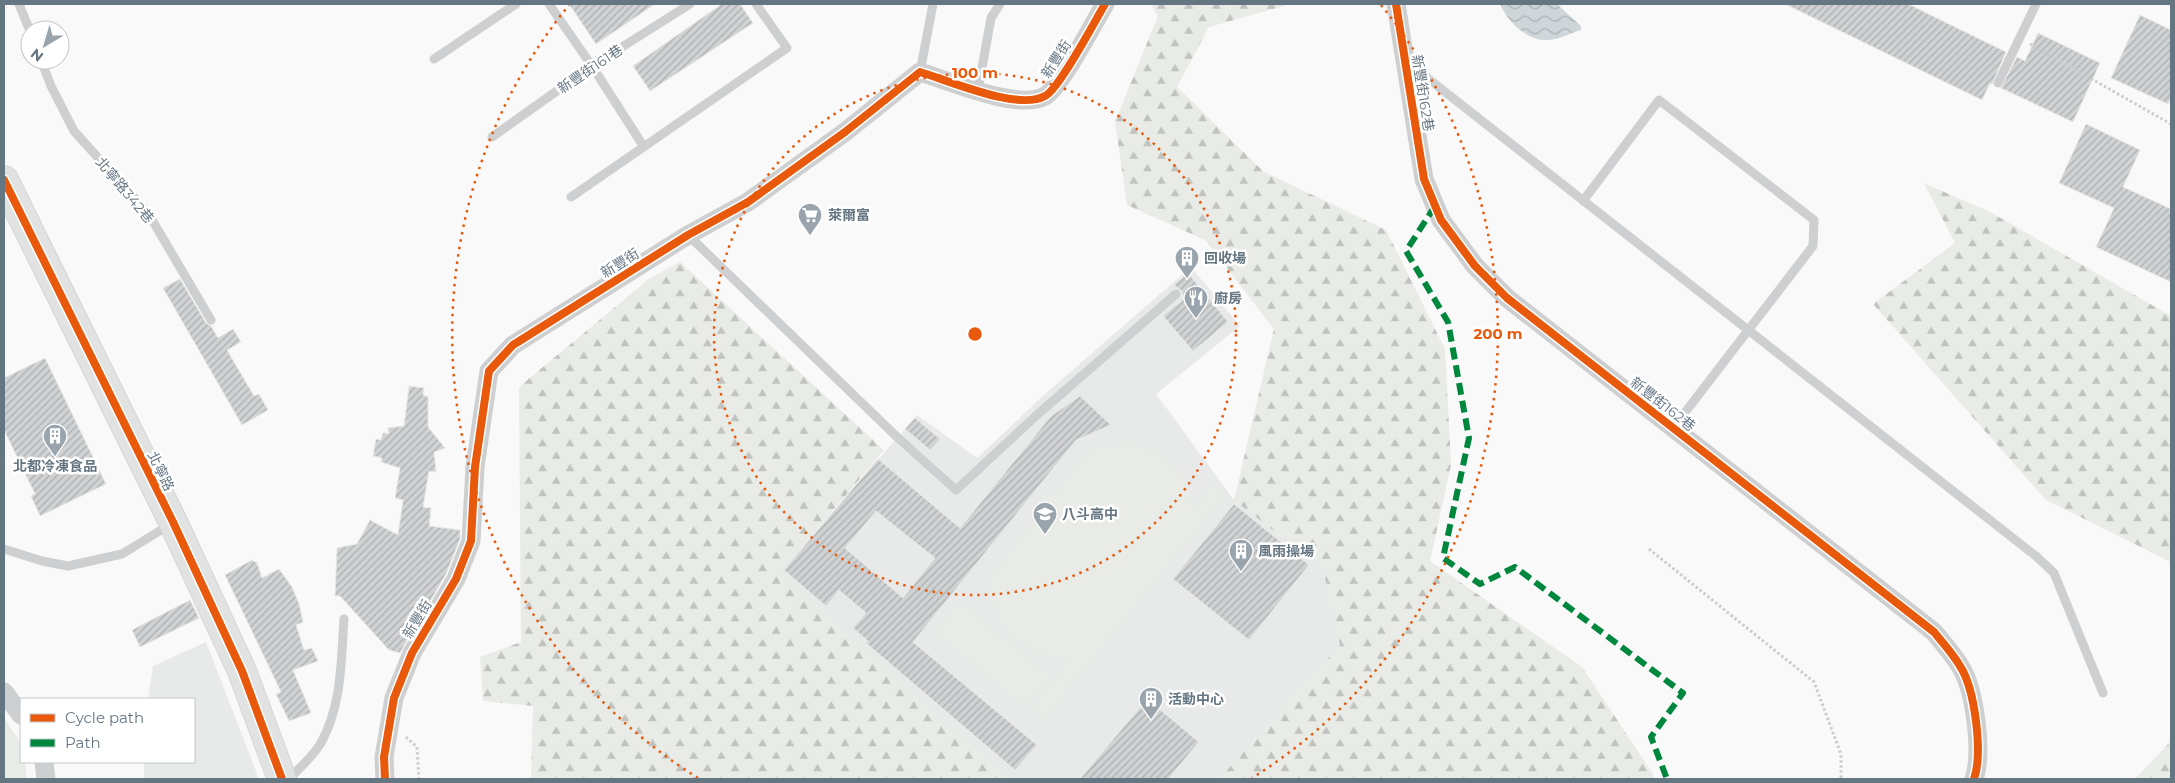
<svg xmlns="http://www.w3.org/2000/svg" width="2175" height="783" font-family="Montserrat,'Noto Sans TC',sans-serif">
  <defs>
    <pattern id="forest-firs" width="22" height="20" patternUnits="userSpaceOnUse" patternTransform="scale(1.25)"><rect width="22" height="20" fill="#e8ebe6"/><path d="M5 1l3.5 6h-7zM16 11l3.5 6h-7z" fill="#c0c3c0"/></pattern>
    <pattern id="water-waves" width="16" height="10" patternUnits="userSpaceOnUse" patternTransform="scale(1.25)"><rect width="16" height="10" fill="#ced6d9"/><path d="M0 5q4-4 8 0t8 0" fill="none" stroke="#abb2b5"/></pattern>
    <pattern id="building-hatch" width="6" height="6" patternUnits="userSpaceOnUse" patternTransform="scale(1.25)"><rect width="6" height="6" fill="#d0d2d3"/><path d="M-1 1l2-2M0 6l6-6M5 7l2-2" fill="none" stroke="#acafb1"/></pattern>
  </defs>
  <rect width="100%" height="100%" fill="#f9f9f9"/>
  <g fill="#e8e9e9">
    <polygon points="1191,267 1240,326 1156,394 1234,500 1323,569 1340,645 1219,779 1007,779 780,572 917,415 977,458 1044,395"/>
    <polygon points="206,642 256,771 258,779 144,779 144,762 194,762 194,699 148,699 153,666"/>
  </g>
  <g fill="#e8ebe6">
    <path d="M1125 443C1169 449 1183 468 1193 509L1213 484 1226 495 1043 721 1030 709 1069 659C1033 660 1000 637 992 601 991 596 988 590 988 585 989 581 992 575 994 570L1084 456 1096 447Z"/>
    <polygon points="959,601 1052,677 1025,708 933,632"/>
    <polygon points="4,718 21,743 21,762 25,762 27,779 4,779"/>
  </g>
  <g fill="url(#forest-firs)">
    <polygon points="1151,4 1286,4 1284,6 1209,27 1177,87 1264,172 1386,230 1445,349 1451,465 1430,561 1582,667 1653,774 1654,779 1219,779 1340,645 1323,569 1234,500 1274,329 1205,240 1127,205 1115,122 1158,16"/>
    <polygon points="1924,183 1990,212 2171,316 2171,562 2046,500 1873,304 1955,243"/>
    <polygon points="680,262 884,450 781,572 1007,779 531,779 533,706 483,701 480,657 521,642 519,387 650,278"/>
    <polygon points="2171,741 2171,779 2135,779"/>
  </g>
  <path fill="url(#water-waves)" d="M1500 4H1557L1581 26V30C1571 33 1558 40 1547 40 1527 41 1507 21 1500 4Z"/>
  <g fill="url(#building-hatch)" stroke="#e8e8e8" fill-rule="evenodd">
    <polygon points="569,4 655,4 596,44"/>
    <polygon points="722,4 740,4 753,23 650,91 633,66"/>
    <polygon points="1785,4 1908,4 2006,52 1992,84 1990,83 1982,100"/>
    <polygon points="2140,15 2171,30 2171,97 2168,104 2111,78"/>
    <polygon points="2038,33 2100,63 2073,122 2001,88 2017,57 2025,61"/>
    <polygon points="2086,124 2140,150 2123,187 2171,209 2171,282 2096,247 2114,208 2059,183"/>
    <polygon points="1188,273 1228,322 1193,351 1163,316 1185,298 1181,290 1174,285"/>
    <polygon points="180,279 206,323 211,326 218,338 233,329 241,342 227,350 254,396 259,394 268,410 242,425 163,288"/>
    <polygon points="45,358 106,484 40,516 31,496 35,494 4,430 4,378"/>
    <polygon points="409,386 424,388 423,395 428,397 428,427 445,448 434,452 436,472 429,471 423,507 431,508 429,526 460,530 460,539 446,574 428,605 415,605 415,621 412,631 400,653 389,650 340,596 335,596 337,548 357,544 370,520 398,535 403,500 395,498 400,468 381,462 382,458 373,456 376,439 381,440 383,433 389,434 388,428 404,426"/>
    <path d="M1080 396 1111 425 1076 440 913 642 1037 745 1015 770 866 643 868 641 853 628 866 613 839 590 826 606 784 570 878 459 960 528 1051 416ZM876 511 935 558 903 598 845 548Z"/>
    <polygon points="915,418 940,439 930,450 905,429"/>
    <polygon points="1234,504 1309,565 1249,640 1173,579"/>
    <polygon points="252,560 257,563 262,578 279,569 292,587 299,604 303,622 296,625 304,650 312,648 318,661 293,670 311,713 289,721 276,694 281,692 225,575"/>
    <polygon points="190,600 199,618 140,647 132,630"/>
    <polygon points="1147,699 1199,742 1168,779 1080,779"/>
  </g>
  <g fill="none" stroke-linecap="round" stroke-linejoin="round">
    <defs>
      <polyline id="primary" points="4,180 173,522 242,671 282,779"/>
    </defs>
    <use href="#primary" stroke="#d5d6d7" stroke-width="30"/>
    <g stroke="#cbcccd" stroke-width="3" stroke-dasharray="2.5 2.5" stroke-linecap="butt">
      <polyline points="2030,44 2171,124"/>
      <polyline points="1649,549 1814,682 1841,754 1841,779"/>
      <polyline points="406,737 417,747 419,779"/>
    </g>
    <g stroke="#cecfd0" stroke-width="9">
      <polyline points="19,4 30,31"/>
      <polyline points="549,4 592,66 644,147"/>
      <polyline points="434,59 516,4"/>
      <polyline points="41,60 51,86 74,131 148,213 211,320"/>
      <polyline points="1407,62 2037,557 2054,573 2103,693"/>
      <polyline points="920,72 933,4"/>
      <polyline points="1998,83 2036,4"/>
      <polyline points="978,90 991,18 1000,4"/>
      <polyline points="492,137 592,66 690,4"/>
      <polyline points="571,197 787,48 756,4"/>
      <polyline points="1583,201 1659,100 1814,220 1813,246 1673,428"/>
      <polyline points="688,235 896,436 956,490 1038,414 1176,294"/>
      <polyline points="4,549 42,561 68,566 122,554 171,524"/>
      <path d="M289 779C300 767 315 755 322 741 342 704 341 660 344 619"/>
    </g>
    <g stroke="#cecfd0" stroke-width="19">
      <path d="M1396 4 1424 179 1441 220 1475 266 1507 298 1934 632C1943 643 1953 654 1960 666 1975 689 1983 753 1974 779"/>
      <polyline points="4,692 21,715"/>
      <polyline points="44,762 46,779"/>
      <path d="M385 779 384 757 394 698 412 653 456 579 471 541 475 467 489 371 513 345 688 235 748 202 845 132 920 72C950 81 1018 111 1045 96 1059 89 1095 21 1105 4"/>
    </g>
    <use href="#primary" stroke="#e1e2e2" stroke-width="28"/>
    <polyline stroke="#00873e" stroke-width="6" stroke-dasharray="12 6" stroke-linecap="butt" points="1435,206 1406,251 1448,322 1469,438 1443,558 1480,584 1515,567 1683,693 1651,737 1667,779"/>
    <defs>
      <g id="cycleway">
        <path d="M1396 4 1424 179 1441 220 1475 266 1507 298 1934 632C1943 643 1953 654 1960 666 1975 689 1983 753 1974 779"/>
        <polyline points="4,180 173,522 242,671 282,779"/>
        <path d="M385 779 384 757 394 698 412 653 456 579 471 541 475 467 489 371 513 345 688 235 748 202 845 132 920 72C950 81 1018 111 1045 96 1059 89 1095 21 1105 4"/>
      </g>
    </defs>
    <use href="#cycleway" stroke="#fff" stroke-width="11"/>
    <use href="#cycleway" stroke="#e8590c" stroke-width="8"/>
  </g>
  <g fill="none" stroke="#e8590c" stroke-width="2.5" stroke-dasharray="2.5 5">
    <circle cx="975" cy="334" r="261"/>
    <path d="M698 778A523 523 0 0 1 569 5M1381 5A523 523 0 0 1 1252 778"/>
  </g>
  <defs>
    <symbol id="supermarket-pin" viewBox="-11 -11 22 30"><path d="M0 17L-7.5 6A9.5 9.5 0 1 1 7.5 6Z" fill="#99a4ac" stroke="#fff"/><path d="M-6-5.5h2.5l.6 2H6L4.5 2H-2.5L-4.4-4H-6ZM-1.5 3.2a1.3 1.3 0 1 0 .1 0ZM3 3.2a1.3 1.3 0 1 0 .1 0Z" fill="#fff"/></symbol>
    <symbol id="building-pin" viewBox="-11 -11 22 30"><path d="M0 17L-7.5 6A9.5 9.5 0 1 1 7.5 6Z" fill="#99a4ac" stroke="#fff"/><path d="M-4-6H4V6H1V3H-1V6H-4ZM-2.5-4.3h1.7v1.8h-1.7ZM.8-4.3h1.7v1.8H.8ZM-2.5-1h1.7V.8h-1.7ZM.8-1h1.7V.8H.8Z" fill="#fff"/></symbol>
    <symbol id="restaurant-pin" viewBox="-11 -11 22 30"><path d="M0 17L-7.5 6A9.5 9.5 0 1 1 7.5 6Z" fill="#99a4ac" stroke="#fff"/><path d="M-5-6h1v4h1v-4h1v4h1v-4h1v5L-1.5 .5V6h-2V.5L-5-1ZM5-6V6H3V1.5H1.5Q1.5-4 5-6Z" fill="#fff"/></symbol>
    <symbol id="school-pin" viewBox="-11 -11 22 30"><path d="M0 17L-7.5 6A9.5 9.5 0 1 1 7.5 6Z" fill="#99a4ac" stroke="#fff"/><path d="M0-5L7-2L0 1L-7-2ZM-4 1L0 2.5L4 1V4Q0 6-4 4Z" fill="#fff"/></symbol>
  </defs>
  <g fill-rule="evenodd">
    <use href="#supermarket-pin" x="796" y="201" width="28" height="38"/>
    <use href="#building-pin" x="1173" y="244" width="28" height="38"/>
    <use href="#restaurant-pin" x="1182" y="284" width="28" height="38"/>
    <use href="#building-pin" x="41" y="422" width="28" height="38"/>
    <use href="#school-pin" x="1031" y="500" width="28" height="38"/>
    <use href="#building-pin" x="1227" y="537" width="28" height="38"/>
    <use href="#building-pin" x="1137" y="685" width="28" height="38"/>
  </g>
  <g text-anchor="middle" dominant-baseline="central" stroke-width="5" stroke-linejoin="round" paint-order="stroke">
    <g font-size="14" fill="#657683" stroke="#fff">
      <text transform="translate(1056 59) rotate(-57)">新豐街</text>
      <text transform="translate(590 69) rotate(-34)">新豐街161巷</text>
      <text transform="translate(1423 93) rotate(81)">新豐街162巷</text>
      <text transform="translate(125 190) rotate(50)">北寧路342巷</text>
      <text transform="translate(620 263) rotate(-32)">新豐街</text>
      <text transform="translate(1663 404) rotate(38)">新豐街162巷</text>
      <text transform="translate(161 471) rotate(64)">北寧路</text>
      <text transform="translate(417 619) rotate(-59)">新豐街</text>
    </g>
    <g font-size="14" font-weight="bold" fill="#657683" stroke="#fff" text-anchor="start">
      <text x="828" y="215">萊爾富</text>
      <text x="1204" y="258">回收場</text>
      <text x="1214" y="298">廚房</text>
      <text x="55" y="466" text-anchor="middle">北都冷凍食品</text>
      <text x="1062" y="514">八斗高中</text>
      <text x="1258" y="551">風雨操場</text>
      <text x="1168" y="699">活動中心</text>
    </g>
  </g>
  <circle cx="975" cy="334" r="8" fill="#e8590c" stroke="#fff" stroke-width="2.5"/>
  <g font-size="15" text-anchor="middle" font-weight="bold" fill="#e8590c" stroke="#fff" stroke-width="5" stroke-linejoin="round" paint-order="stroke">
    <text x="975" y="78">100 m</text>
    <text x="1498" y="339">200 m</text>
  </g>
  <rect width="2175" height="783" fill="none" stroke="#657683" stroke-width="10"/>
  <rect x="20" y="698" width="175" height="65" fill="#ffffff" stroke="#c1c8cd"/>
  <rect x="30" y="714" width="25" height="8" fill="#e8590c" stroke="#c1c8cd"/>
  <text x="65" y="723" font-size="15" fill="#657683">Cycle path</text>
  <rect x="30" y="739" width="25" height="8" fill="#00873e" stroke="#c1c8cd"/>
  <text x="65" y="748" font-size="15" fill="#657683">Path</text>
  <g transform="translate(45 45) rotate(218)"><circle r="24" fill="#ffffff" stroke="#c1c8cd"/>
  <path d="M0-4L9 19L0 12L-9 19Z" fill="#99a4ac"/>
  <text y="-8" font-size="14" font-weight="bold" text-anchor="middle" fill="#657683">N</text>
  </g>
</svg>
